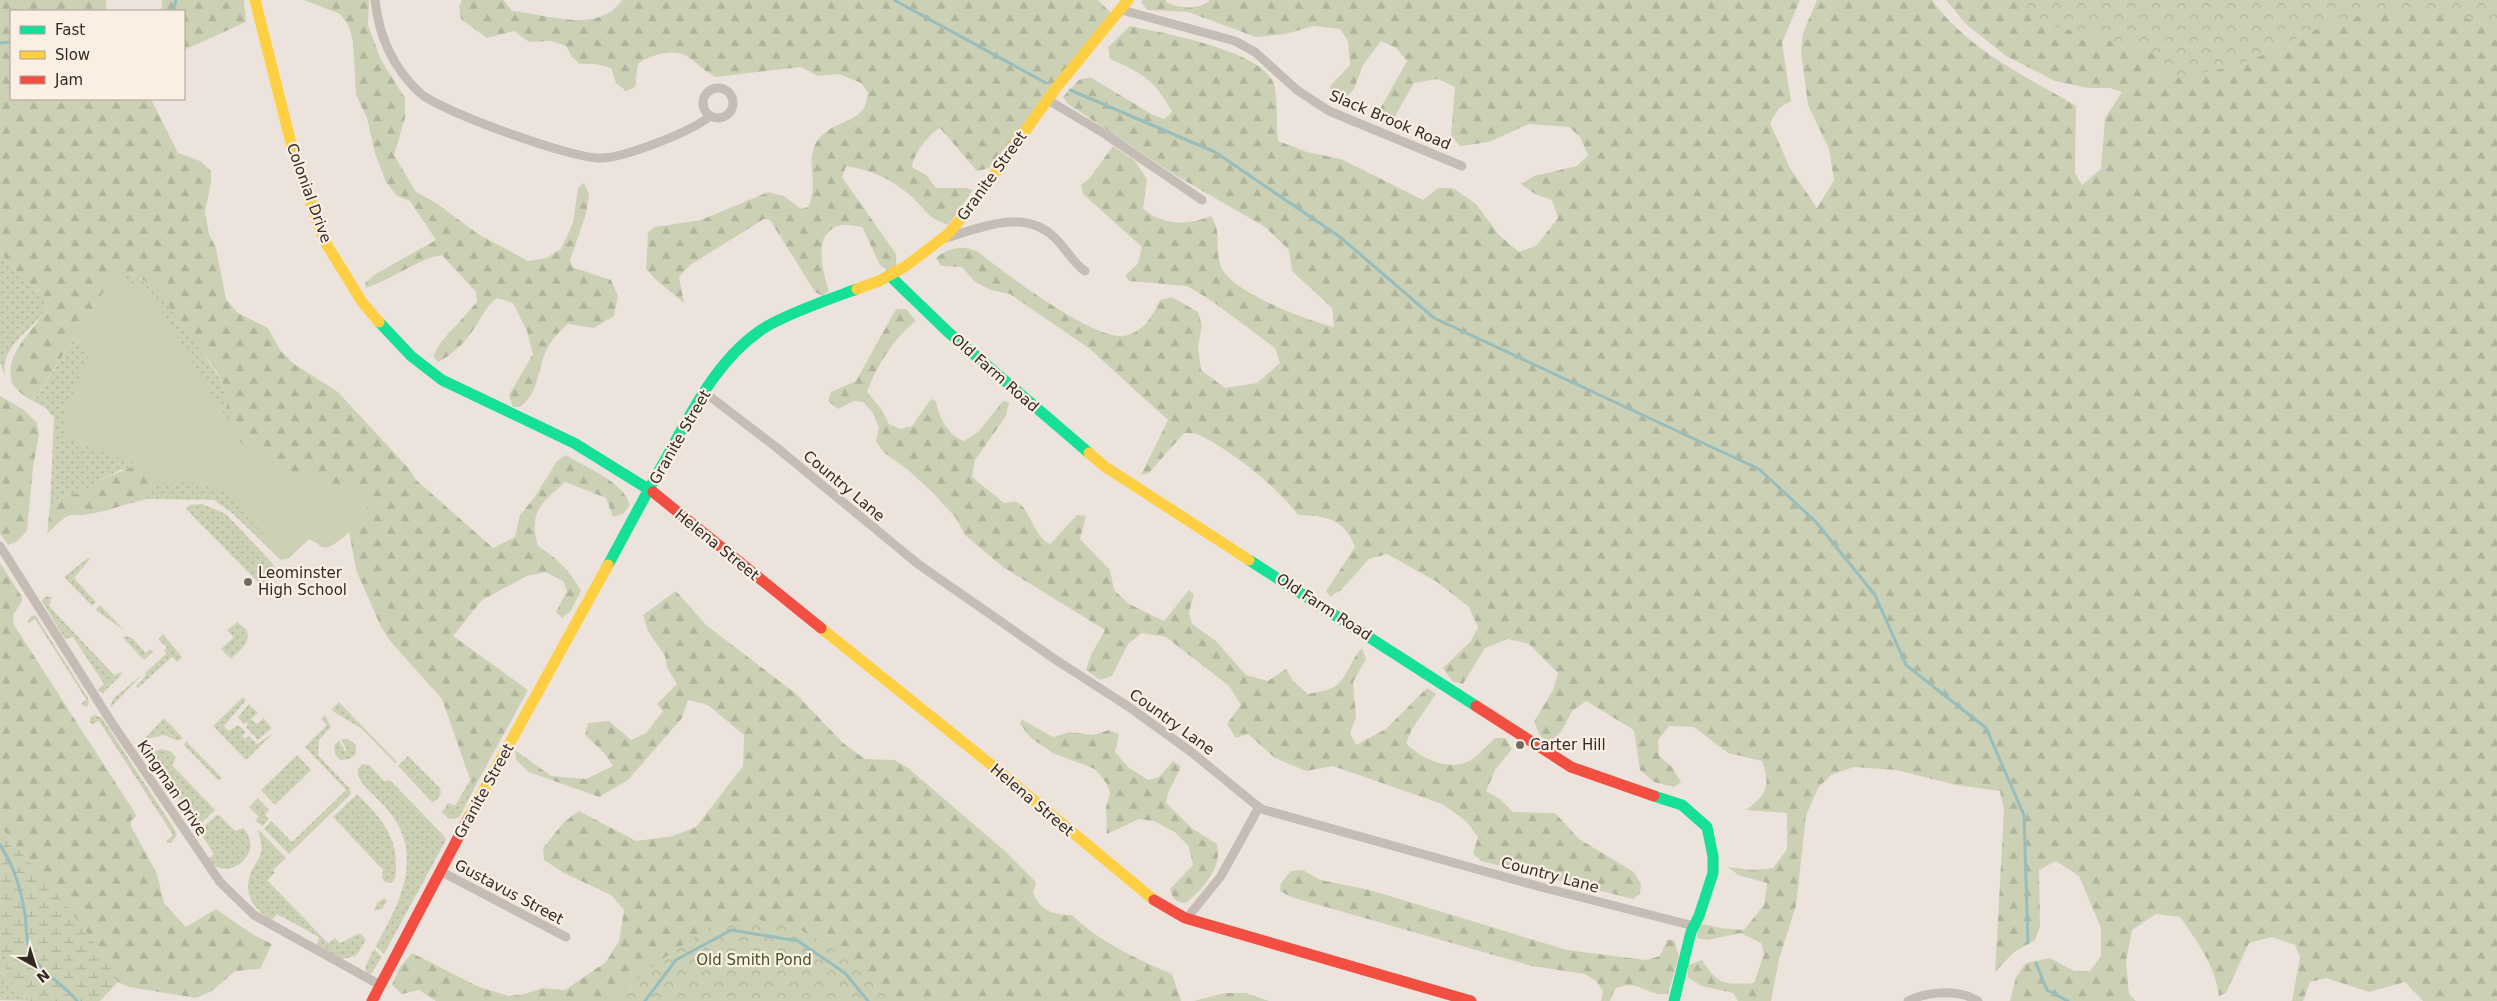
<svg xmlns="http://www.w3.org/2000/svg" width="2497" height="1001" font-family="'DejaVu Sans',sans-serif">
  <defs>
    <pattern id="grass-dots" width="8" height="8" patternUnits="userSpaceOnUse" patternTransform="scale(1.25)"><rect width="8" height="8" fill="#ccd1b5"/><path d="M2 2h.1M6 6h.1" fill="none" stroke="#b0b49c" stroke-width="1.8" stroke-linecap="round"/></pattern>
    <pattern id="forest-firs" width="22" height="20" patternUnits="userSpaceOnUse" patternTransform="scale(1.25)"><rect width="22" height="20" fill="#ccd1b5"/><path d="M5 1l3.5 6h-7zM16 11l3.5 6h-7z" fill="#b0b49c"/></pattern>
    <pattern id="wetland-marsh" width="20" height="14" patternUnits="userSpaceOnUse" patternTransform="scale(1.25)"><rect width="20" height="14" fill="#ccd1b5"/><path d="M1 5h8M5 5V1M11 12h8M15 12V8" fill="none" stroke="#b0b49c"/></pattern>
    <pattern id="park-crowns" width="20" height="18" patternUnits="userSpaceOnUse" patternTransform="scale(1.25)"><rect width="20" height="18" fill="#ccd1b5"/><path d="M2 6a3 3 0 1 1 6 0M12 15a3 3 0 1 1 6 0" fill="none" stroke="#b0b49c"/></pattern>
  </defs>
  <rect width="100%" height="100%" fill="#ece4dc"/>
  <g fill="url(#grass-dots)">
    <path d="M0 252 19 274 49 300C40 331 0 339 5 376L0 363Z"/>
    <polygon points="123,271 152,284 159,289 220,378 227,397 234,431 240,442 251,452 312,477 349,531 329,547 321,547 313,539 309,539 289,558 281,560 232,513 214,500 147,499 109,509 130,501 123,469 100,480 83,492 62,497 50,506 54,418 46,408 31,400 38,395 112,278 118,273"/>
    <polygon points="202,504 226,514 272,563 276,570 261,585 186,509 190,505"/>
    <polygon points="88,558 90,559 74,578 96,602 92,606 64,577"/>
    <polygon points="45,596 52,597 49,606 114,675 122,672 121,675 103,693 97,690 104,684 73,637 65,639 42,601"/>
    <polygon points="100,605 125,631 96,610"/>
    <polygon points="35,615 88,698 89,703 86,707 81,704 86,699 35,619 29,623 27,622 31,616"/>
    <path d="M237 622 246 629C252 643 240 650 231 659L221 649 234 637 227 630Z"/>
    <polygon points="163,634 182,657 177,662 172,657 138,688 136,686 146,675 145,673 166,654 164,651 167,648 158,639"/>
    <polygon points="126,636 132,638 146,653 150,649 153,652 144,660 123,638"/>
    <polygon points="143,674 110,708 113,699"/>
    <polygon points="243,697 246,700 224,726 229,731 238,725 246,732 242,736 245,739 249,736 257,744 272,734 246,760 213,726"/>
    <polygon points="339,702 397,762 395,763 362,729 334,712 332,709"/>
    <polygon points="249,704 258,713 251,719 257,724 263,718 272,728 258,740 246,727 248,724 246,722 244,724 238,717"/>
    <polygon points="95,715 102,718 175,830 177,835 171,843 167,843 166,841 173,835 99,721 93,724 90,723 90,717"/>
    <polygon points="325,715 331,727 319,740 318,755 350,789 351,794 289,854 264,829 271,821 292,842 346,790 305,747 327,725 321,719"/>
    <polygon points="164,718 183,738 178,741 164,735 143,740"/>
    <polygon points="341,739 348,739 356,745 356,754 350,759 340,760 335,754 334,746 339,740 345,751 347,750"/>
    <polygon points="186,741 222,778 219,781 184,745"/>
    <polygon points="160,749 170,751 176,757 172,765 215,810 197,827 158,767 151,770 147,766 150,754"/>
    <polygon points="297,755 311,770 275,805 261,790"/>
    <polygon points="408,756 440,788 441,793 437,800 432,802 398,766"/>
    <path d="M362 764 369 765 384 781 390 780 444 836 446 840 384 954 376 946C399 904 424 858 391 814 381 800 365 790 358 776V769Z"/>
    <polygon points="470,780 478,781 460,816 454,819 448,818 442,812 448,803 455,806"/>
    <path d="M357 794C377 814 397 834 396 865 396 872 397 879 391 883L385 882 382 878 383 870 333 817Z"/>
    <polygon points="258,798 269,810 265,815 269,819 263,826 255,821 259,817 249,807"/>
    <path d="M218 814 235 831 243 828C268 854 223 886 209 858L214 854 199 831Z"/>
    <path d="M258 829 286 858 273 870 275 873 267 880 328 943 335 938 340 943 360 933 366 940 356 956 342 959 317 945 319 937 277 914 272 920C252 909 242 892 252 870 255 864 259 859 261 852 263 844 259 837 258 829Z"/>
    <polygon points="384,898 387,901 382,909 374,911 377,903"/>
    <polygon points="374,949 382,957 371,974 366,972 365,967"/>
    <polygon points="0,972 4,975 31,1001 0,1000"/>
  </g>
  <g fill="url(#forest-firs)">
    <path d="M0 0H106L107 11H11V99H151L178 153 200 161 211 171V183L205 211 209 234 216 248 226 299 238 313 268 328 280 350 294 364 338 392 410 470 415 479 493 548 515 537 520 515 534 498 557 461 566 455C586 468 623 481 630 505L623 514 613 517 606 498 565 482C542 503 528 511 538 546 556 557 571 572 581 591L570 612 562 618 556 612 567 591 563 581 546 572 527 576 482 600 453 636 528 690 478 781 471 782 442 699 391 642 381 627 356 570 349 531 363 514 368 504 360 493C329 483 264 467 242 444 226 428 229 399 221 379 212 360 194 345 182 328 164 301 167 290 135 276 125 272 120 270 112 278L37 396 31 400C24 397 19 391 13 385 0 351 40 330 49 300L19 274 0 252Z"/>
    <polygon points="162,0 244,0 246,22 184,50 184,11 158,11 162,8"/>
    <path d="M304 0H369L368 25 381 60 405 98V118L394 155 416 192 436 203 478 234 528 261 546 258 561 249 573 223 578 188 584 183 589 194 586 214 570 260 572 267 611 280 618 296 614 316 594 328 568 324C559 332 551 340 546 351 536 374 540 391 520 407H513L509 395 533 354 527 331 513 303 497 298C485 307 480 321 471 333 463 345 450 356 438 362L433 356 441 342 477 302 476 292 442 255C418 259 391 280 366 288L365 283 374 275 436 240 410 201 397 196 386 182 375 153 367 118 356 95 353 42 349 26 340 14Z"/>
    <path d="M462 0H504L512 11C545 14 599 35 622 0H1098L1111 13 989 168 977 171 940 128C928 135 914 153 912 167L926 175 936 188H966L973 190 948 225C925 216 928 212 912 197 892 179 871 170 846 166L842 177 896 254V266L888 271 880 265 862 227C856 226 847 224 842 225 811 231 823 272 829 291L823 296 815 292 770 220 764 219 690 265 679 277 684 303 655 279 646 269 648 232 655 227 701 220 768 192 784 196 801 209 808 207C819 186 806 166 815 145 825 123 854 124 864 108 866 104 867 97 868 93L861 83 839 74 818 76 801 67 716 77C704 72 698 63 687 56 673 48 649 55 638 64L635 87 626 91 616 83 611 68 596 64H580L572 57 566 46 551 41 529 42 514 31 487 38 461 19 459 7Z"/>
    <path d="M1143 0H1166L1167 3C1182 8 1197 11 1210 0H1800L1782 43 1791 101 1779 108 1770 123 1790 168 1817 208 1834 180 1829 149 1808 105 1801 52 1803 33 1817 0H1932C1968 50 2024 75 2076 106L2075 173 2082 185 2101 169 2105 118 2122 92 2110 88H2088L2055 81 2006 56 1967 25 1946 0H2497V1001H2423L2405 982 2369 992 2326 978 2310 982 2303 1001H2292L2300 957 2295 945 2272 937 2249 943 2226 993 2219 996C2215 965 2198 943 2180 917L2156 914 2132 930 2126 961 2129 994 2136 1001H2010L2016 977 2026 963 2050 958 2074 971H2090L2101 956V928L2079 876 2056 861 2039 870 2040 926 2035 940 2014 952 1995 972 2004 810 2000 791 1956 785 1896 770 1854 767 1831 775 1818 788 1806 816 1796 906 1779 959 1771 1001H1738L1733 993 1702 986 1688 978V965L1702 960C1718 985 1726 985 1754 983L1764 954 1761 943 1741 933 1708 940 1697 938 1698 923 1720 928 1744 930 1764 905 1767 883 1738 875 1728 867 1752 870 1773 868 1787 849V813L1746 810C1767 794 1771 787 1762 761L1728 753 1694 727 1669 726 1658 740 1659 756 1671 766 1681 782 1674 787 1654 782 1640 770 1634 730 1586 701 1572 711 1561 732 1550 742 1541 737 1534 722 1553 690 1558 673 1529 644 1508 639 1485 648 1463 684 1452 681 1443 668 1471 641 1478 627 1468 606 1437 582 1387 554 1369 559 1341 590 1330 597 1326 591 1355 547C1344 518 1326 516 1298 515 1280 489 1228 448 1199 435 1195 433 1189 433 1184 433L1149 473 1141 475 1168 420 1090 349 1010 294 991 290 975 282 962 267 941 266 936 258C949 247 963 245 977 251 1001 270 1100 346 1128 335 1146 329 1152 316 1160 300L1172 297 1198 312 1202 326 1198 346 1201 370 1225 388 1257 383 1280 363 1275 348 1212 301 1187 286 1129 281 1125 276 1138 263 1142 247 1083 194 1081 185 1089 179 1113 146 1135 161 1147 179 1143 209C1163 225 1188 226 1211 216 1222 233 1215 246 1220 264 1228 292 1307 320 1334 327L1332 308 1292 271 1289 250 1265 227 1175 175 1068 104 1063 97 1079 80 1090 77 1153 115 1164 119 1172 112C1155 80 1142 73 1110 59L1108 47 1130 26C1163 33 1255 49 1272 80 1279 91 1276 125 1278 141L1307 152 1341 159 1423 200 1438 188H1453L1476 204 1499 235 1519 252 1536 246 1558 218 1552 200 1535 194 1521 184 1534 176 1577 166 1588 155 1580 137 1569 127 1529 124 1489 142 1460 146 1451 135 1455 87 1438 79 1414 83 1390 125 1376 119 1380 109 1407 61 1396 48 1381 41 1363 65 1354 89 1342 103 1334 101 1330 86 1350 65 1348 41 1340 29 1313 26 1286 34 1256 37 1188 12 1147 10 1141 2Z"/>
    <path d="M896 309H906L916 321C893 339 877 365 867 392L882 410 889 424 900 429 912 426 931 399 936 401C938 417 949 436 964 441L978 432 1003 401 1009 402 1006 416 975 460 972 477 1004 503C1007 503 1013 501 1016 502 1029 505 1032 535 1050 544L1077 515 1086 516 1080 539 1110 570 1114 590 1129 604 1164 621 1189 590 1194 595 1189 612 1192 624 1216 641 1246 675 1268 681 1286 669 1293 681 1308 694C1317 692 1331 691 1338 684 1347 676 1352 658 1362 648L1366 659 1353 682 1356 717 1350 733 1356 745 1386 729 1427 688 1436 694 1412 729 1406 743C1421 759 1449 772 1471 760 1479 755 1487 745 1495 738H1505L1512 749 1495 770 1486 791 1500 799 1513 812 1555 813 1579 839 1634 872 1641 884 1640 894 1633 899 1481 861 1473 853 1478 837 1466 821 1442 804 1333 766 1306 771 1275 758 1248 734 1236 738 1227 724 1241 705 1229 686 1166 637 1142 633 1128 644 1112 676 1100 680 1086 670 1091 655 1105 630 1003 567 965 535 956 518 935 495 907 469 883 452 876 441 879 428 873 413 863 402 854 401 838 409 828 401 831 392 856 381Z"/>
    <polygon points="0,396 24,410 37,423 39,434 33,467 27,531 16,542 8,545 0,534"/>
    <path d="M137 465 150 469 153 484C139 503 106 512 83 515 79 516 75 514 71 515 63 517 53 528 47 534L50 506 62 497 83 492 100 480Z"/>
    <polygon points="0,563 22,597 22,602 13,615 14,625 135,813 136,816 131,821 131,826 157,874 164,903 186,927 216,909 252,934 272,944 260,969 235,971 212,991 196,998 129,987 118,982 99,950 81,925 0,826"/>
    <path d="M676 591 706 625 795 693 843 743 865 759 895 760 908 768 1005 851 1036 882 1033 894C1042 911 1053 915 1072 915 1100 942 1136 959 1172 974L1181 1001H436L419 990 402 994 392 985 400 967 412 953 479 987 509 996 525 994 542 988 565 990 606 962 619 941 624 910 611 895 564 873 544 860 543 848 564 822 579 811 636 841 673 836 696 827 743 766 744 735 708 705 688 700 682 718 628 780 599 797 529 772 516 760 515 750 551 776 586 779 613 766 605 754 585 735 588 723 609 721 631 740 646 733 663 711 657 704 677 684 667 668 665 656 648 631 643 615Z"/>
    <path d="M1021 719 1053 737 1069 732 1093 735 1109 730 1119 734 1115 752 1128 767 1148 780 1159 777 1173 761 1181 767 1168 793 1166 803 1193 829 1217 844C1223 867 1203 889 1186 903 1176 902 1172 899 1170 889L1193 865 1189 847 1176 833 1154 821 1139 819 1107 834 1106 807 1110 793 1107 784 1095 769 1053 753 1031 738 1020 724Z"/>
    <path d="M1303 870 1320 880 1370 890 1567 950 1646 960 1660 956 1667 940H1674L1679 956 1668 994C1645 997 1640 977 1615 989L1610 1001H1601L1603 991 1596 981 1585 974 1532 966 1291 897 1280 891 1281 883 1291 871Z"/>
    <path d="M0 942C4 953 10 964 4 975L0 972Z"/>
    <polygon points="1225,993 1246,993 1269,1001 1194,1001"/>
  </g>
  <path fill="url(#wetland-marsh)" d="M0 826C40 877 88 924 118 982L100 1001H31L4 975C9 966 5 958 0 949Z"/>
  <g fill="url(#park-crowns)">
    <path d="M2015 0H2497V33C2477 18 2460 16 2436 14 2395 9 2351 13 2313 31 2294 39 2275 50 2258 57 2228 70 2194 75 2161 77L2155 53 2034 21Z"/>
    <polygon points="756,919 802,931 821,940 894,996 896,1001 613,1001 652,966 713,925"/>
  </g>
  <path fill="#ccd1b5" d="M116 274 145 291 157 303 240 442C269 469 323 481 360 493L368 504C361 520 343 543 325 548L309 539 287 559 226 494C205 478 178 483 153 484L149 469 68 439 63 431 67 406 87 362 89 353 74 338Z"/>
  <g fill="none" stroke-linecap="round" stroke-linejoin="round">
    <g stroke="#97bdbd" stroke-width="3">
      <polyline points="894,0 1046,83"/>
      <polyline points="173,11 176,0"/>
      <polyline points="0,43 11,42"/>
      <polyline points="1070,90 1215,152 1340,237 1434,318 1759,469 1816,522 1875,595 1906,665 1986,728 2024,815 2028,943"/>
      <path d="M0 845C13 864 20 886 24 909 27 921 25 935 29 947 38 973 61 981 77 1001"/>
      <polyline points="2036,963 2047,990 2068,1001"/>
      <polyline points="645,1001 676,960 731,930 798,941 845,973 868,1001"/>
    </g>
    <g stroke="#c4bcb5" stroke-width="9">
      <path d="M375 0C379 37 393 68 420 93 440 111 575 160 601 158 624 158 693 131 710 116"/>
      <polyline points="1122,10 1235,41 1255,52 1297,90 1329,111 1462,166"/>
      <circle cx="718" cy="103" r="15"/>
      <polyline points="1048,100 1105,134 1202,200"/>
      <path d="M946 238C980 228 1024 208 1054 237 1065 247 1072 262 1085 271"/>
      <polyline points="704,392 776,447 918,564 1056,660 1129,707 1190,751 1261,809 1541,887 1694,926"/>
      <polyline points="0,546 110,720 220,882 254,915 380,985"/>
      <polyline points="440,871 566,937"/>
      <polyline points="1187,918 1221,876 1259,807"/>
      <path d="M1908 1001C1928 991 1959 989 1978 1001"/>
    </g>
    <g stroke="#16e098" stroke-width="11">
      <polyline points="889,275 948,332 1089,453"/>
      <polyline points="379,322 411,356 442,380 574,443 653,492"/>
      <polyline points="1249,560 1476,706"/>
      <path d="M608 565C627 530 645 496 664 462 691 413 719 354 769 325 797 310 827 300 857 289"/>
      <polyline points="1654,796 1682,805 1707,827 1713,856 1713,873 1699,916 1691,932 1674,1001"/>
    </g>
    <g stroke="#ffcf43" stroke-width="11">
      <polyline points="255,0 293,151 324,240 362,302 379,322"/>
      <polyline points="857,289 879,281 906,266 948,234 970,208 1056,88 1128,0"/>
      <polyline points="1089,453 1104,466 1249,560"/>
      <polyline points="821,628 989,763 1154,900"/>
      <polyline points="469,817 608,565"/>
    </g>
    <g stroke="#f24e42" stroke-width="11">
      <polyline points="653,492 821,628"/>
      <polyline points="1476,706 1571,767 1654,796"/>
      <polyline points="1154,900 1185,918 1471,1001"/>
      <polyline points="372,1001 469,817"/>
    </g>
  </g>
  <g fill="#746b64" stroke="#faefe2" stroke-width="2">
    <circle cx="248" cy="582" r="5"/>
    <circle cx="1520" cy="745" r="5"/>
  </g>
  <g text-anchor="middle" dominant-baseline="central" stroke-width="4.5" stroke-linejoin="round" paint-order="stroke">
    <g font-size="15" fill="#342a24" stroke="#faefe2">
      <text transform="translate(1390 120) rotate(23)">Slack Brook Road</text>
      <text transform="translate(992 176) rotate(-54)">Granite Street</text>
      <text transform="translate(309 193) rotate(70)">Colonial Drive</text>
      <text transform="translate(995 373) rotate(41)">Old Farm Road</text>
      <text transform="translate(680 437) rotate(-60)">Granite Street</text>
      <text transform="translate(844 486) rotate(40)">Country Lane</text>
      <text transform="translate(717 545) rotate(39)">Helena Street</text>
      <text transform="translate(1324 607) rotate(33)">Old Farm Road</text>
      <text transform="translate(1172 722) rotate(36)">Country Lane</text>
      <text transform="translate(172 788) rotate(56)">Kingman Drive</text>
      <text transform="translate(484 791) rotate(-61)">Granite Street</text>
      <text transform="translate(1032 800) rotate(40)">Helena Street</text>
      <text transform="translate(1550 875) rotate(15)">Country Lane</text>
      <text transform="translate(509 892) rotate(28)">Gustavus Street</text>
    </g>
    <g font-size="15" fill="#342a24" stroke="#faefe2" text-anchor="start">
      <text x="258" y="573">Leominster<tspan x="258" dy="17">High School</tspan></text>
      <text x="1530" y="745">Carter Hill</text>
    </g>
    <g font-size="15" fill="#425327" stroke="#faefe2">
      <text x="754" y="960">Old Smith Pond</text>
    </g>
  </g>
  <rect x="10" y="10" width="175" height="90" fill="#faefe2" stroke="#aba096"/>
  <rect x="20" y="26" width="25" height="8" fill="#16e098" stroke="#aba096"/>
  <text x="55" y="35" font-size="15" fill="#342a24">Fast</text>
  <rect x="20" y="51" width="25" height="8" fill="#ffcf43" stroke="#aba096"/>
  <text x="55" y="60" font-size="15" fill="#342a24">Slow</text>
  <rect x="20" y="76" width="25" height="8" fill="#f24e42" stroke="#aba096"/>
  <text x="55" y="85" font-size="15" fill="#342a24">Jam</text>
  <g transform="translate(35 966) rotate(141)" stroke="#faefe2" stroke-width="4" paint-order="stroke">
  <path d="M0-4L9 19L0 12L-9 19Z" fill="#342a24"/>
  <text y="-8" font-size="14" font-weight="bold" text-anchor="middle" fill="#342a24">N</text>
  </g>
</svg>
